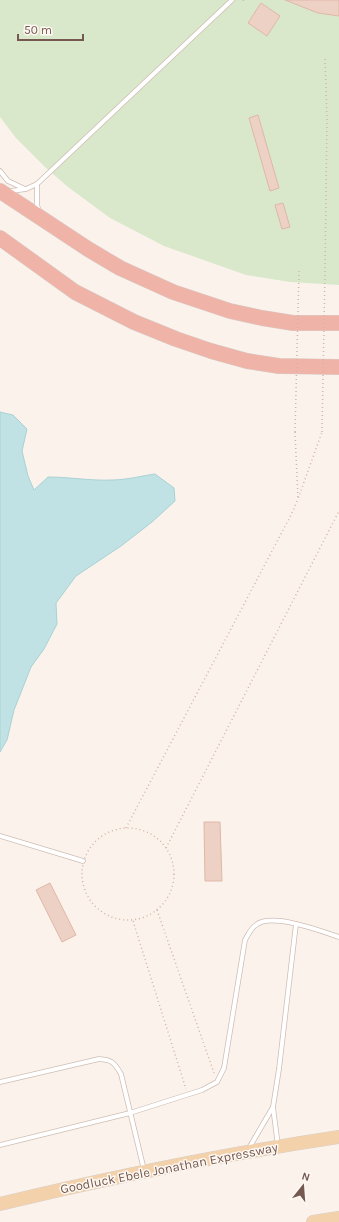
<svg xmlns="http://www.w3.org/2000/svg" width="339" height="1222" font-family="Karla,sans-serif">
  <rect width="100%" height="100%" fill="#fbf3eb"/>
  <polygon fill="#d9e8ca" points="0,0 339,0 339,285 290,282 246,275 164,246 110,218 68,187 46,168 16,138 0,117"/>
  <path fill="#c1e2e4" stroke="#a8d2d5" d="M0 412 13 415 27 429 22 451 28 476 34 490 48 477C69 477 91 481 112 480 126 480 141 476 155 474L174 488 175 501 152 522 121 546 76 576 56 603 57 624 44 649 31 667 14 710 7 740 0 752Z"/>
  <g fill="#eed1c5" stroke="#dfb7a7">
    <polygon points="285,0 339,0 339,16 318,13"/>
    <polygon points="261,3 280,16 267,36 248,23"/>
    <polygon points="258,115 279,188 270,191 249,118"/>
    <polygon points="283,203 290,227 282,229 275,205"/>
    <polygon points="204,822 220,822 222,881 205,881"/>
    <polygon points="50,883 76,935 62,942 36,890"/>
  </g>
  <g fill="none" stroke-linecap="round" stroke-linejoin="round">
    <defs>
      <g id="lane">
        <polyline points="0,171 8,181 25,189"/>
        <polyline points="37,184 37,205 39,211"/>
        <polyline points="11,191 26,189 37,184 232,0"/>
        <polyline points="0,836 83,861"/>
        <path d="M0 1082 99 1059C112 1060 114 1062 121 1074L144 1170"/>
        <path d="M0 1145 130 1113 202 1090 217 1082 224 1068 245 940C248 935 251 928 256 925 271 912 321 931 339 937"/>
        <polyline points="278,1146 273,1107 279,1069 296,924"/>
        <polyline points="249,1148 273,1107"/>
      </g>
      <g id="primary">
        <path d="M0 1204C112 1177 225 1154 339 1137"/>
        <polyline points="313,1222 339,1218"/>
      </g>
      <g id="highway">
        <polyline points="0,191 88,249 120,268 173,292 230,311 262,318 293,323 339,323"/>
        <polyline points="0,238 75,292 134,322 176,339 211,351 247,361 279,366 339,367"/>
      </g>
    </defs>
    <use href="#lane" stroke="#cfbdb4" stroke-width="5.5"/>
    <use href="#primary" stroke="#d8d1ce" stroke-width="14"/>
    <use href="#highway" stroke="#d8d1ce" stroke-width="16"/>
    <g stroke="#d4b4a8" stroke-width="1.5" stroke-dasharray="1 3" stroke-linecap="butt">
      <polyline points="243,0 245,2"/>
      <polyline points="325,59 327,118 325,272"/>
      <polyline points="295,432 298,499 322,432"/>
      <circle cx="128" cy="874" r="46"/>
      <polyline points="126,828 291,515 298,499"/>
      <polyline points="166,848 339,511"/>
      <polyline points="157,910 214,1073"/>
      <polyline points="133,921 186,1089"/>
    </g>
    <use href="#lane" stroke="#fff" stroke-width="4"/>
    <use href="#primary" stroke="#f3d1aa" stroke-width="13"/>
    <use href="#highway" stroke="#efb3a8" stroke-width="15"/>
    <g stroke="#d4b4a8" stroke-width="1.5" stroke-dasharray="1 3" stroke-linecap="butt">
      <polyline points="295,432 299,271"/>
      <polyline points="322,432 325,272"/>
    </g>
  </g>
  <g text-anchor="middle" dominant-baseline="central" stroke-width="3" stroke-linejoin="round" paint-order="stroke">
    <g font-size="13" fill="#755950" stroke="#fef8f2">
      <text transform="translate(169 1168) rotate(-11)">Goodluck Ebele Jonathan Expressway</text>
    </g>
  </g>
  <g transform="translate(303 1186) rotate(17)" stroke="#fef8f2" stroke-width="3" paint-order="stroke">
  <path d="M0-3L7 15L0 10L-7 15Z" fill="#755950"/>
  <text y="-6" font-size="11" font-weight="bold" text-anchor="middle" fill="#755950">N</text>
  </g>
  <path d="M18 34v6h65v-6" fill="none" stroke="#755950" stroke-width="2"/>
  <text x="24" y="34" font-size="12" fill="#755950" stroke="#fef8f2" stroke-width="3" paint-order="stroke">50 m</text>
</svg>
